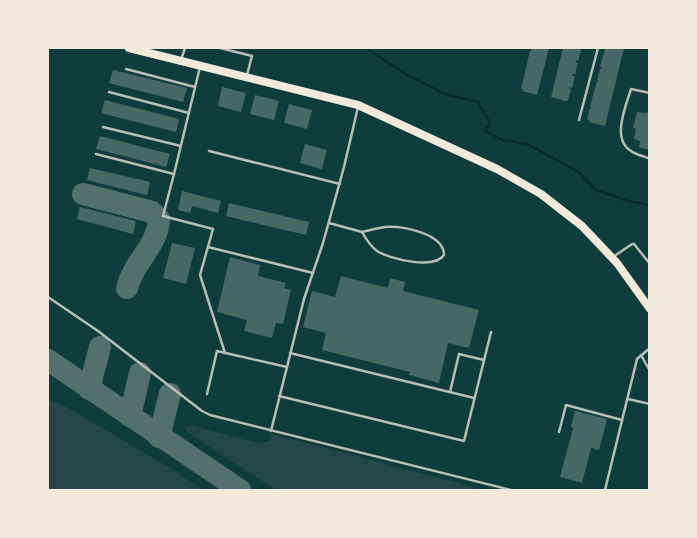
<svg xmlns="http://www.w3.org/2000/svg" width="697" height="538" font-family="Commissioner,sans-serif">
  <rect width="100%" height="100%" fill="#0f3d3e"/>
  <g fill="#244646">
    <polygon points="48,400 65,406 170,468 203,490 48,490"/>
    <polygon points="191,425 257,443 269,441 271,434 474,487 472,490 276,490 187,432 186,427"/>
  </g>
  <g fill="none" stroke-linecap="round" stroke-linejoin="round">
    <polyline stroke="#0a2a2b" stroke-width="2.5" points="366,48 406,74 445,94 478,102 490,123 485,131 503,140 527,144 577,171 596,190 628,201 650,205"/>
    <g stroke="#53706d" stroke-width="22">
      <path d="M83 194 152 212 159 219C158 246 133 262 127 288"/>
      <polyline points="48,360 240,490"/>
      <polyline points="89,389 100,347"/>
      <polyline points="130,416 140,373"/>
      <polyline points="159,437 170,394"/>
    </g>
  </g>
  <g fill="#486865">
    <polygon points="531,48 549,48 537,95 522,91 523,89 521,89 524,77 526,78 524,76 527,64 529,64 527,63 530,51 532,51"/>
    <polygon points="563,48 579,48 579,49 581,50 578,61 576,60 576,63 578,63 575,74 573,74 572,76 575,76 572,88 570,87 569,89 571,89 568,100 566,101 551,97"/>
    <polygon points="605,48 624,48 605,126 589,122 589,120 587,119 590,108 592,108 590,107 593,95 595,95 593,94 597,82 599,82 597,80 600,69 602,69 600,67 603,55 606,54 604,54"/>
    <polygon points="113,70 187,88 183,102 109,83"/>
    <polygon points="222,87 246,93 241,112 218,106"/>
    <polygon points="255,95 279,101 274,120 250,114"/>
    <polygon points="105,100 179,119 176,132 101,113"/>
    <polygon points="289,104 312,110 307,129 284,123"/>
    <polygon points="649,107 650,107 650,150 639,147 640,141 634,139 636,129 633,128 637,112 647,113"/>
    <polygon points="100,136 170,154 166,167 96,149"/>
    <polygon points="305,144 327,150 322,169 300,163"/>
    <polygon points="90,168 150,182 147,195 87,180"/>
    <polygon points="182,191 221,201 218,213 192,206 190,213 178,210"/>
    <polygon points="229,203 309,222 306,235 226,216"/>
    <polygon points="80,207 136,221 133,234 77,219"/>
    <polygon points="172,243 195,248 186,284 163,278"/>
    <polygon points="230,257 260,265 258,276 286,283 284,288 291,290 283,324 276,323 272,338 244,331 247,320 217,312"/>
    <polygon points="341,276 388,288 390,278 405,282 403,291 479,310 469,348 448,343 439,383 409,375 410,372 322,350 326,333 303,327 312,291 335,297"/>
    <polygon points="575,411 607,419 599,450 591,448 582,483 560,477 573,428 571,427"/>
  </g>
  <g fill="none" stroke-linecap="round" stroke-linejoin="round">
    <g stroke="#b8beb3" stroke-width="2.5">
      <polyline points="220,48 252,56 247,75"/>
      <polyline points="181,60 185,48"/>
      <polyline points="126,69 195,87"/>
      <polyline points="109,92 189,113"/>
      <path d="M650 93 631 89C626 106 611 139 631 151 636 155 644 156 650 159"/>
      <polyline points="579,120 598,48"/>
      <polyline points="103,127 181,146"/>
      <polyline points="209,151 340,184"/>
      <polyline points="96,154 174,174 200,67"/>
      <polyline points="174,174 163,216 213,229 200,275 225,353"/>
      <path d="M329 223 362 232C366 239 370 246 377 251 390 259 434 270 444 255 444 233 402 226 385 227 378 228 370 230 362 232"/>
      <polyline points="208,247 313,273"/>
      <polyline points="613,257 632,244 634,244 650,264"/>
      <polyline points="48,297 98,331 202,411 210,415 511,490"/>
      <polyline points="290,353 474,398"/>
      <polyline points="641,355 650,371"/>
      <polyline points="450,392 459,354 484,360"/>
      <polyline points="207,394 217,351 287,367"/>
      <polyline points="279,396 464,441 491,332"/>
      <polyline points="628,399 650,404"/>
      <polyline points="271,431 304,299 323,243 344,167 358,107"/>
      <polyline points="559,432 566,405 622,420"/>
      <polyline points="605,490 637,359 650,348"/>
    </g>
    <polyline stroke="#f1e9da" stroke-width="8" points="129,48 358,105 497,169 541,194 582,226 617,263 650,309"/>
  </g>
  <rect width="697" height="538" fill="none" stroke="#f1e9da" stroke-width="98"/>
</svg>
